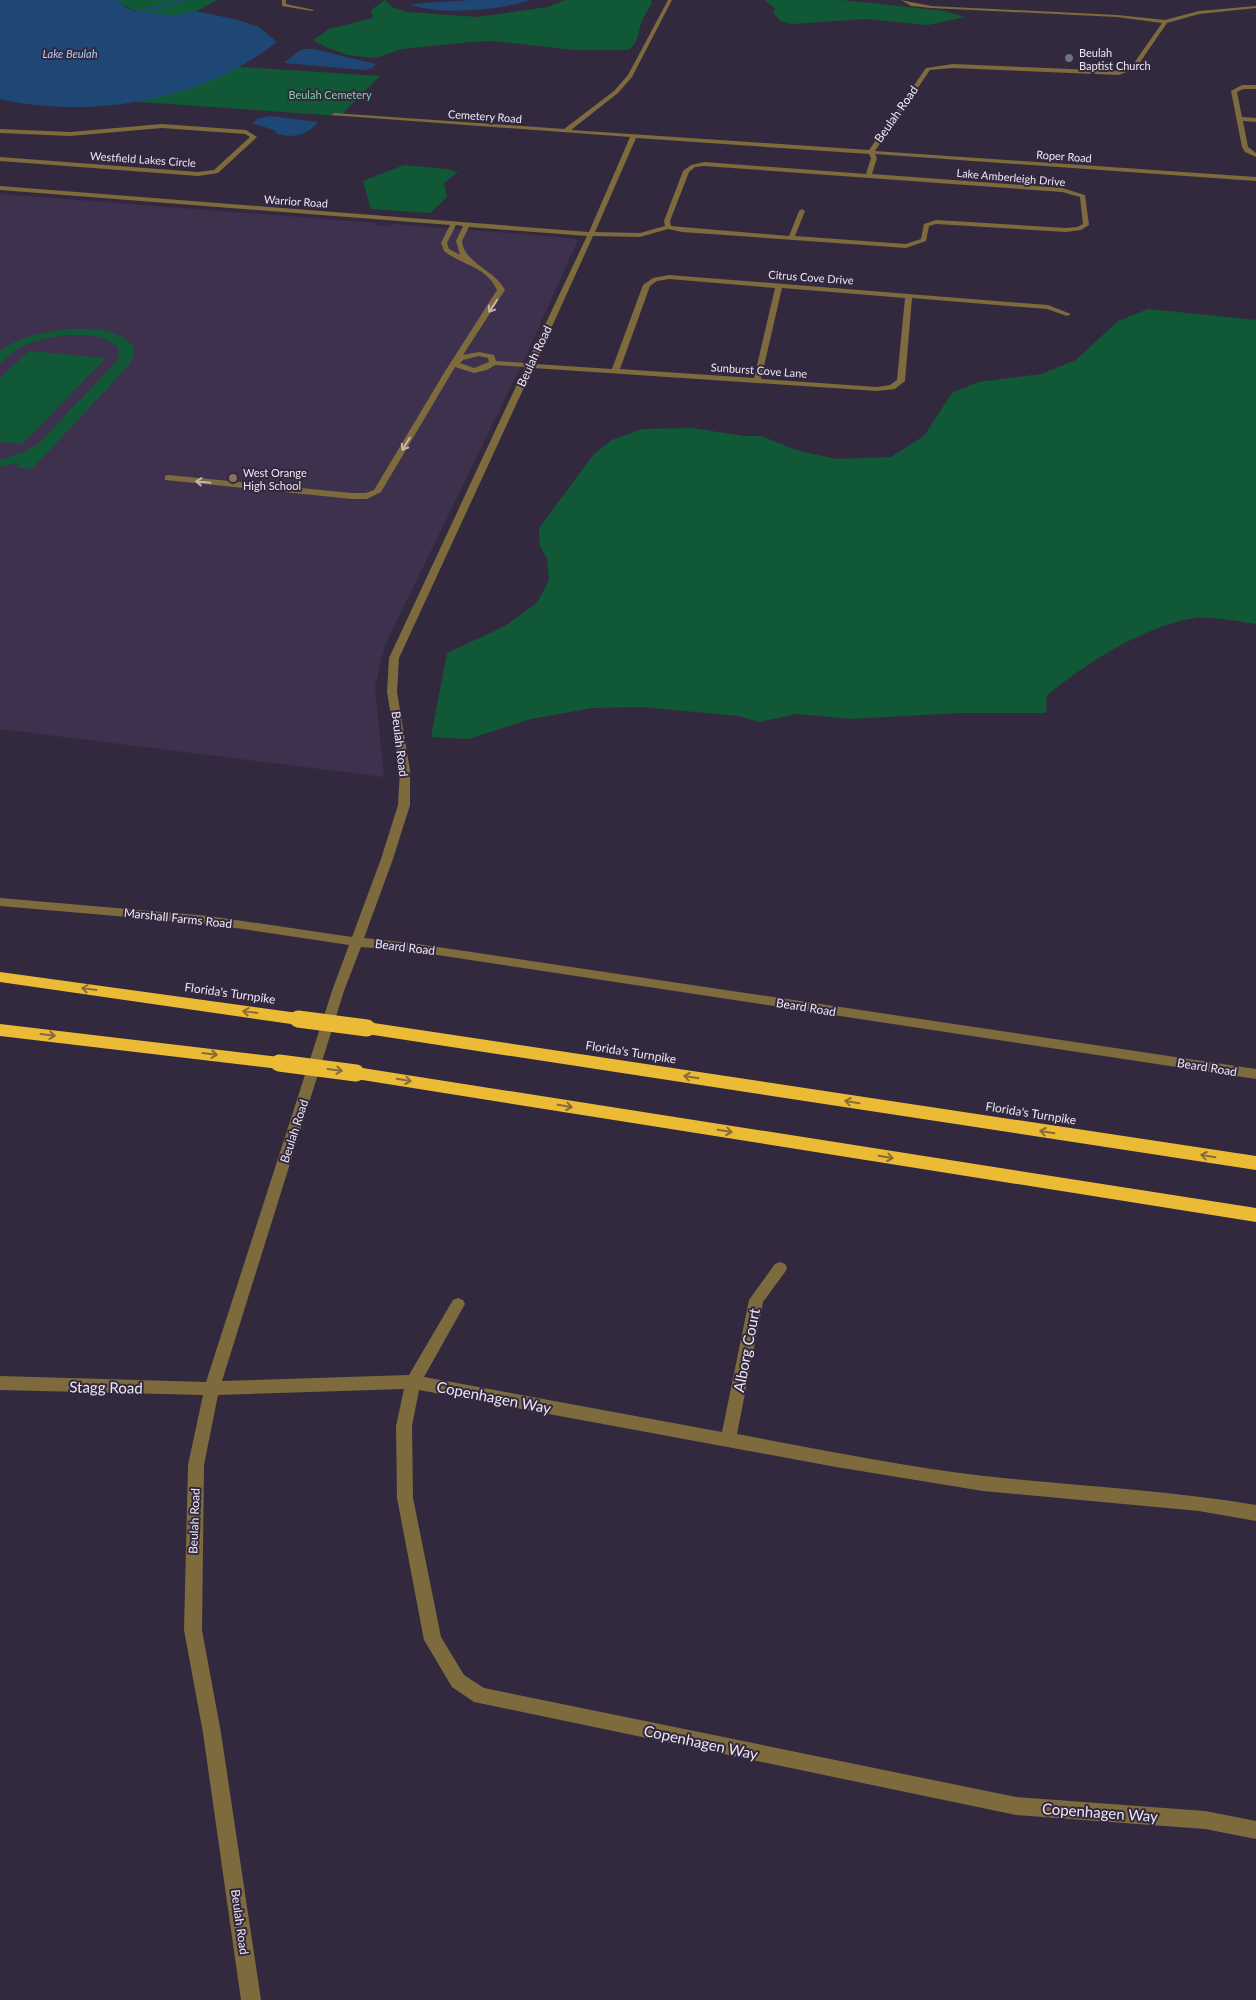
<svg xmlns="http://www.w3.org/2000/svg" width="1256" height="2000" font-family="Lato,sans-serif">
  <rect width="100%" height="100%" fill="#33293f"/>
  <polygon fill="#3e314e" points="0,194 377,223 376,225 390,227 392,224 570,238 578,240 524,360 385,645 375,687 384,777 0,729"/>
  <g fill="#115936">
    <path d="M118 0H216C207 6 196 13 184 15 167 18 129 14 118 0Z"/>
    <path d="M385 0 392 7 407 12 478 17 548 7 565 0H651L652 3C649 9 644 15 642 21 637 33 640 42 628 50H574L494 41 471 42 402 49 375 58 348 55 326 47 313 40 329 29 373 18 371 10Z"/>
    <polygon points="765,0 842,0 945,11 965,17 928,25 866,19 792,24 781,21 773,13 775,9"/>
    <polygon points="148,61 380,76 340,116 97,99"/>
    <polygon points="404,165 446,169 458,172 444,183 447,197 430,213 371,209 363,181"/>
    <path d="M1148 309 1256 320V624C1239 622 1211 616 1195 618 1143 626 1087 663 1047 695L1046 713H958L851 719 797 714 759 722 739 716 641 707 593 708 531 719 468 739 431 737 447 653 505 626 537 603 549 580 547 558 540 546 539 528 594 454 612 440 642 429 691 428 745 436H761L799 451 837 459 891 457 924 436 952 393 978 382 1041 374 1076 360 1118 321Z"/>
    <path d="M60 330C83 328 116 326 133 346L134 355 129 365 32 469 16 467 20 462 0 467V460L24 452 38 444 118 360 119 349C101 326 44 335 21 347 13 351 7 358 0 364V351C17 338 39 333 60 330Z"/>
    <polygon points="29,351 106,358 22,444 0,442 0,378"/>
  </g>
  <g fill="#1e4775">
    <path d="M0 0H118L126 8 139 12 173 15 196 11 238 20 259 27 277 42C204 100 91 120 0 99Z"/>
    <path d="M472 0H530C502 10 437 16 410 4Z"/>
    <polygon points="306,49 313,49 376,64 372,68 365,70 284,63 299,51"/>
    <path d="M270 116 318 122C307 136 293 138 277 134L274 130 252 123 259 118Z"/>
  </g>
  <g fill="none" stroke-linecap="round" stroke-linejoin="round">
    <polyline stroke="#1e4775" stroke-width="2.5" points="133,17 139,12 183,0"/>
    <g fill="#7d6a3d" fill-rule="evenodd">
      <polygon points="282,0 286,0 286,4 314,10 312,11 282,6"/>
      <path d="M668 0H672L632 77 618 93 571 130 869 150 926 68 953 64 1118 71 1132 66 1162 23 1117 17 931 8 911 6 901 0 931 6 1117 15 1165 20 1199 11 1256 6V8L1199 14 1167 23 1136 68 1119 75 953 68 930 70 875 151 1256 177V181L875 154 877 158 872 174 1062 188 1085 195 1089 225 1081 230 1066 232 936 224 929 226 926 241 906 248 682 232 668 229 640 237 593 236 535 364 612 369 643 285 653 278 669 275 1048 305 1071 314 1067 316 1047 309 912 298 905 381 895 389 877 391 533 368 399 658 397 692 410 770V805L393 859 364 938 411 943 1256 1069V1079L411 951 361 947 344 991 222 1381 409 1375 453 1300 458 1298 463 1300 465 1304 424 1377 722 1432 749 1300 775 1264 780 1262 785 1264 787 1268 785 1272 763 1302 737 1434C819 1449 901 1466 984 1476 1075 1486 1166 1490 1256 1505V1521L1199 1511 983 1491 836 1467 419 1390 412 1426 413 1498 441 1637 464 1675 484 1688 1016 1797 1205 1811 1256 1821V1839L1205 1829 1016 1815 474 1702 452 1687 424 1640 397 1498 396 1426 404 1389 218 1395 204 1465 202 1630 221 1733 261 2000H241L203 1733 184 1630 188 1465 203 1395 0 1390V1376L206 1382 332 991 349 945 209 924 0 906V898L209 916 352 937 381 859 398 805 400 770 387 692 389 658 525 367 495 365 487 370 474 373 455 367 381 492 367 499H352L165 480V476L168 475 352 493H366L374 490 444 373 497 290C487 267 462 265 444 251L441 243 450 225 0 190V186L589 232 630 137 331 115 334 113 564 129 614 91 628 75ZM636 138 869 154 871 158 866 174 704 162 691 165 683 171 664 221 665 226 640 233 595 232ZM704 166 1062 192 1080 197 1083 224 1077 227 1066 228 936 220 924 224 921 239 906 244 795 236 805 211 802 209 799 211 789 236 671 226 670 221 689 172 695 167ZM456 225 463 226 456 241 460 255 449 249 447 243ZM469 227 587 236 527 363 496 361 494 355 479 352 463 355 505 290C494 269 464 263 462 241ZM669 279 775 288 754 378 620 369 650 286 657 281ZM782 288 905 298 897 380 890 385 877 387 761 379ZM479 356 488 358 489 362 474 368 460 363 463 360Z"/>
      <polygon points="1242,85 1256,85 1256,89 1243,89 1237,92 1242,117 1256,118 1256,122 1243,121 1248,147 1256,153 1256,157 1245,152 1242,147 1231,91"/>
      <polygon points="162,124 246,130 257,137 218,173 198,176 0,161 0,157 198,172 214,170 250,137 245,134 162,128 70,136 0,133 0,129 70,132"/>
    </g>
    <g fill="#ebbb36" fill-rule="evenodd">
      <polygon points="0,972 298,1013 303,1015 306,1019 303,1023 298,1025 0,982"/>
      <polygon points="367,1022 1256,1156 1256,1170 367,1034 362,1032 359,1028 362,1024"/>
      <polygon points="0,1024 279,1057 285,1059 287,1063 285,1067 279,1069 0,1036"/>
      <polygon points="356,1067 1256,1208 1256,1222 356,1079 350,1077 348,1073 350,1069"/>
    </g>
    <g stroke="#ebbb36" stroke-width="17">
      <polyline points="298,1019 367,1028"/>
      <polyline points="279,1063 356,1073"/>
    </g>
  </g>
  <defs><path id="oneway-shaft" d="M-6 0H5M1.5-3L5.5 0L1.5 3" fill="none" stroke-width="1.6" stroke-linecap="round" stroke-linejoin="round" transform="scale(1.25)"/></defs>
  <g stroke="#c0b5ab">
    <use href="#oneway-shaft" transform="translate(493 306) rotate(123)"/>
    <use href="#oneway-shaft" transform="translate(406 444) rotate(121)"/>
    <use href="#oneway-shaft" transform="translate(203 482) rotate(-174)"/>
  </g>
  <g stroke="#866b3b">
    <use href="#oneway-shaft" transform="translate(89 989) rotate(-172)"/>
    <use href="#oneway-shaft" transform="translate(250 1012) rotate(-172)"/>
    <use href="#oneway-shaft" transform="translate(48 1035) rotate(7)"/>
    <use href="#oneway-shaft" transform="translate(210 1054) rotate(7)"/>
    <use href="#oneway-shaft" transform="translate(335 1070) rotate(7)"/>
    <use href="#oneway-shaft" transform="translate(691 1077) rotate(-171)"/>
    <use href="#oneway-shaft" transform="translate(404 1080) rotate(9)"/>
    <use href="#oneway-shaft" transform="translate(852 1102) rotate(-171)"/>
    <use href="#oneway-shaft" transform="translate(565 1106) rotate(9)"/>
    <use href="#oneway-shaft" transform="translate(725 1131) rotate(9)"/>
    <use href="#oneway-shaft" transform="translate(1047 1132) rotate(-171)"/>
    <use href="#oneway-shaft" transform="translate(1208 1156) rotate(-171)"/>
    <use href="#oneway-shaft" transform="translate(886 1157) rotate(9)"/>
  </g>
  <circle fill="#6b7280" stroke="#33293f" stroke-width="2" cx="1069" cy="58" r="5"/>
  <circle fill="#8d6e63" stroke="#33293f" stroke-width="2" cx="233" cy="478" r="5"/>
  <g text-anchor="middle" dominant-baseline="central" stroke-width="4" stroke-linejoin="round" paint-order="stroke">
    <g font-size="11" fill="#ede7f5" stroke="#33293f" text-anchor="start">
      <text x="1079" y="52">Beulah<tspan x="1079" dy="13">Baptist Church</tspan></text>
      <text x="243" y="472">West Orange<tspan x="243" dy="13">High School</tspan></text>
    </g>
    <g font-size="11" font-style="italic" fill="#aacef9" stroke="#33293f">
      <text x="70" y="53">Lake Beulah</text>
    </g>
    <g font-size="11" fill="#78d69f" stroke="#33293f">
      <text x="330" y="94">Beulah Cemetery</text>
    </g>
    <g font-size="11" fill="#ede7f5" stroke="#33293f">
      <text transform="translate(485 116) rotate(4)">Cemetery Road</text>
      <text transform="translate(1064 156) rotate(4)">Roper Road</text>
      <text transform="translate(143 159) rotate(4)">Westfield Lakes Circle</text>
      <text transform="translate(1011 177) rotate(5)">Lake Amberleigh Drive</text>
      <text transform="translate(296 201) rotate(4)">Warrior Road</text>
      <text transform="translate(811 277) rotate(4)">Citrus Cove Drive</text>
      <text transform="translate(759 370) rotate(4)">Sunburst Cove Lane</text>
    </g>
    <g font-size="12" fill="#ede7f5" stroke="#33293f">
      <text transform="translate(896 114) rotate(-55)">Beulah Road</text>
      <text transform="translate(534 356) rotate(-65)">Beulah Road</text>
      <text transform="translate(400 744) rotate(83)">Beulah Road</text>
      <text transform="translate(178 918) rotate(6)">Marshall Farms Road</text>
      <text transform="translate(405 947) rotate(7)">Beard Road</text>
      <text transform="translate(230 993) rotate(8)">Florida's Turnpike</text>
      <text transform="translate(806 1007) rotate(9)">Beard Road</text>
      <text transform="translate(631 1052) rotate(9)">Florida's Turnpike</text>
      <text transform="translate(1207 1067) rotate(9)">Beard Road</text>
      <text transform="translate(1031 1113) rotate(9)">Florida's Turnpike</text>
      <text transform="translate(294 1131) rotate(-72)">Beulah Road</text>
      <text transform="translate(194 1521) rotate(-88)">Beulah Road</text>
      <text transform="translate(240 1922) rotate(82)">Beulah Road</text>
    </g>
    <g font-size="15" fill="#ede7f5" stroke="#33293f">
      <text transform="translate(746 1350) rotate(-79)">Alborg Court</text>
      <text transform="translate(106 1387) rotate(1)">Stagg Road</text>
      <text transform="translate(494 1397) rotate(11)">Copenhagen Way</text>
      <text transform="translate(701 1742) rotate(12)">Copenhagen Way</text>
      <text transform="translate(1100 1812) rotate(4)">Copenhagen Way</text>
    </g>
  </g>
</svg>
